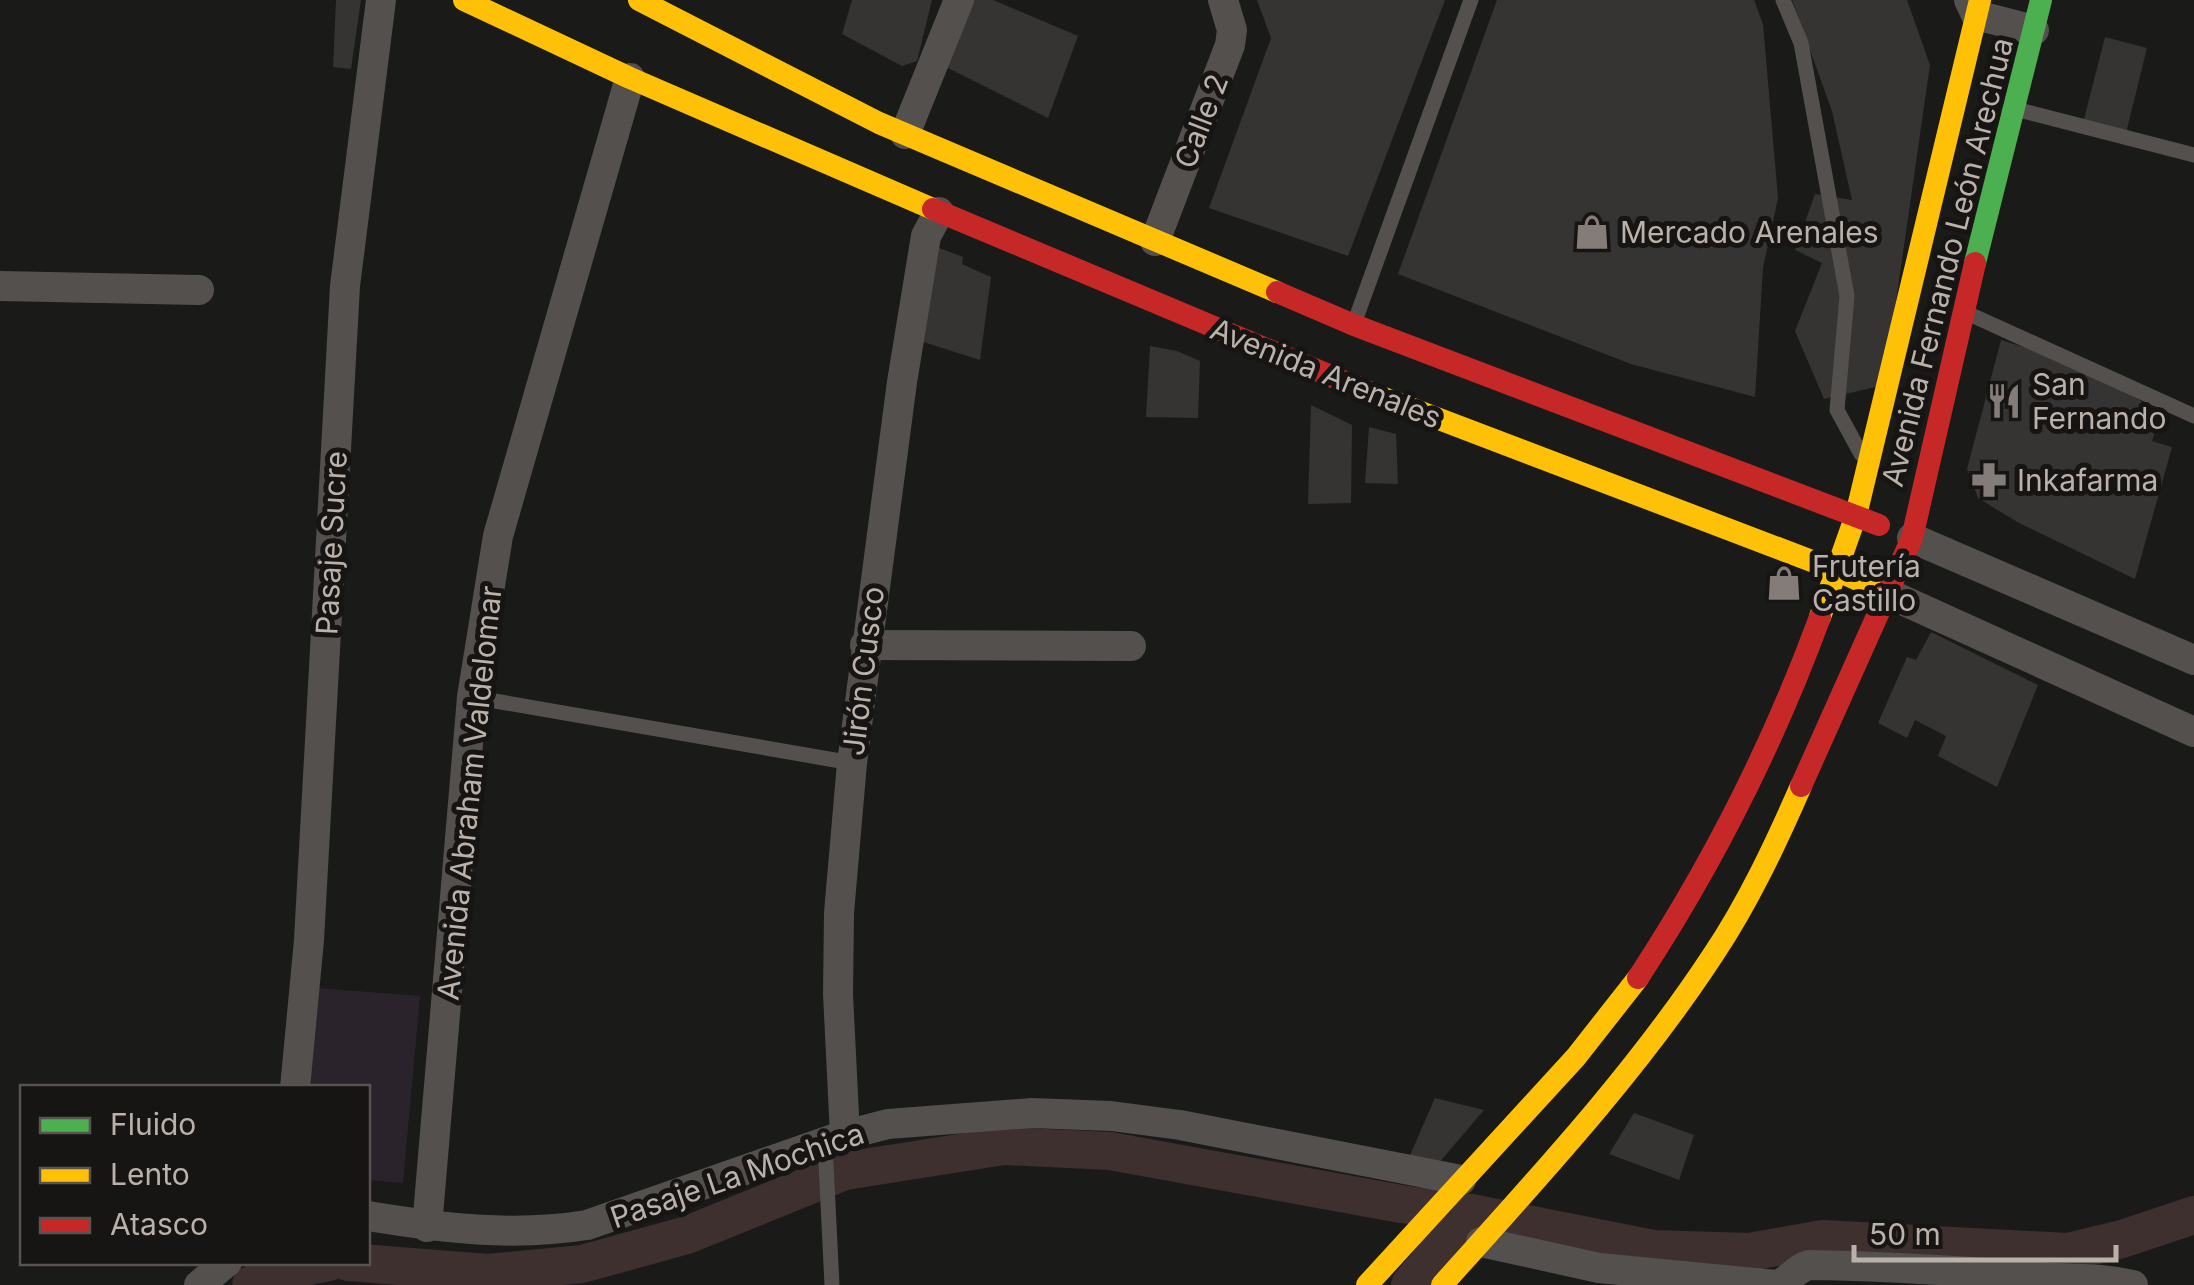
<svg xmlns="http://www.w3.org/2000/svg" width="2194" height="1285" font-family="Inter,sans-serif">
  <rect width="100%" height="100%" fill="#1a1a19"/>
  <polygon fill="#2a232b" points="318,988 420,996 403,1183 368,1180 368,1088 309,1088"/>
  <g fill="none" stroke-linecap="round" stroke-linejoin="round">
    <g stroke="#3d302e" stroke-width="38">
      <polyline points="348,1262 488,1273 582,1264 687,1235 845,1171 1004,1146 1110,1151 1401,1204 1471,1213 1653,1249 1749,1252 1823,1239 2068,1252 2122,1239 2194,1215"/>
      <polyline points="251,1285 283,1271 329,1262"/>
      <polyline points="1410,1285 1471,1213"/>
    </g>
  </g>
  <g fill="#353432">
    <polygon points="336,0 361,0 351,69 333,67"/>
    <polygon points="852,0 932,0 917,61 902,66 842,34"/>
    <polygon points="973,0 993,0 1078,36 1048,118 946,67"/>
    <polygon points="1257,0 1445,0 1348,256 1209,208 1271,38"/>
    <polygon points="1497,0 1754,0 1763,24 1778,198 1763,268 1755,397 1631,364 1398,274"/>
    <polygon points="1792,0 1907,0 1930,65 1884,385 1824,399 1795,331 1822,263 1795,250 1815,194 1852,200 1832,111"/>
    <polygon points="2105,37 2147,48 2126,133 2083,123"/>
    <polygon points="934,246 963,257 962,264 991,277 980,360 914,339"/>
    <polygon points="2001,340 2053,356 2098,378 2140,400 2159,419 2152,441 2172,447 2135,579 2019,523 1978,498 1967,469"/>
    <polygon points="1150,346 1177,351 1200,361 1198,418 1146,417"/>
    <polygon points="1311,405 1352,425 1351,503 1308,504"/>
    <polygon points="1369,427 1396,434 1398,484 1365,483"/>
    <polygon points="1931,632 2038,685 1997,787 1938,756 1946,736 1915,720 1907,738 1878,723 1907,657 1916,660"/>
    <polygon points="1435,1098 1484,1110 1437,1165 1407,1162"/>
    <polygon points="1634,1113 1694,1135 1679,1180 1609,1154"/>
  </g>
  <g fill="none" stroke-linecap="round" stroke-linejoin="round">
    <g stroke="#53504d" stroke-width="15">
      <polyline points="1783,0 1801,43 1847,296 1837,410 1861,454"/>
      <polyline points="2019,110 2194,155"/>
      <polyline points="1967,313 2194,416"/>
      <polyline points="1355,321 1471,0"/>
      <polyline points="472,697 852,763"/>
      <polyline points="825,1143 832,1285"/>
    </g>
    <g stroke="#53504d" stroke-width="30">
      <polyline points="1969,0 1976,15 2034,30"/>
      <polyline points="905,134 959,0"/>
      <polyline points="1155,241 1230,45 1232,30 1223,0"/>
      <polyline points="0,286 199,290"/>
      <polyline points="1912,538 2194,660"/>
      <polyline points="1889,594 2194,732"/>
      <polyline points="865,645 1131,646"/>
      <polyline points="295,1088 309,940 345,286 381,0"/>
      <polyline points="845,1135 838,994 839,913 852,763 902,382 926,236 939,212"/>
      <path d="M368 1216C441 1228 513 1237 587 1225L845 1135 888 1124 1032 1113 1111 1116 1180 1125 1461 1180"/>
      <polyline points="427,1227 472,697 498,536 630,78"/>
      <polyline points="1481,1242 1599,1268 1776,1285"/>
      <polyline points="199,1285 227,1262"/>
      <path d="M1777 1285C1790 1281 1794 1269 1809 1265 1887 1266 1963 1271 2041 1277 2074 1280 2101 1277 2133 1285"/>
    </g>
    <polyline stroke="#4caf50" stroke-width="22" points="1975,263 2041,0"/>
    <g stroke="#ffc107" stroke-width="22">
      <polyline points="464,0 630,78 933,209"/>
      <polyline points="639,0 879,123 1277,292"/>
      <polyline points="1376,395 1838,571 1889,594"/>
      <polyline points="1820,617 1856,515 1980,0"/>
      <polyline points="1367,1285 1576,1057 1638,978"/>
      <path d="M1442 1285C1536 1180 1635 1074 1713 955 1748 903 1776 843 1801 786"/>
    </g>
    <g stroke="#c62828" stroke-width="22">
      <polyline points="933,209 1376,395"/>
      <polyline points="1277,292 1354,325 1879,525"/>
      <polyline points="1801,786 1912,538 1975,263"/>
      <path d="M1638 978C1712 865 1773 745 1820 617"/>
    </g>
  </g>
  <defs>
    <symbol id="shop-bare" viewBox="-9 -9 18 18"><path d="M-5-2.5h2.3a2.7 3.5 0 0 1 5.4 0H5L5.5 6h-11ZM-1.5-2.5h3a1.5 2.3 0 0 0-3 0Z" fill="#837c78" stroke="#161513" stroke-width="2.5" paint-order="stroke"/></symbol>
    <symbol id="restaurant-bare" viewBox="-9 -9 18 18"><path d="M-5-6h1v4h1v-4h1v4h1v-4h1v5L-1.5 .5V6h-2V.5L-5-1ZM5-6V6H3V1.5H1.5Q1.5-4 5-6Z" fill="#837c78" stroke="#161513" stroke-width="2.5" paint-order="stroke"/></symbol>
    <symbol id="pharmacy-bare" viewBox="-9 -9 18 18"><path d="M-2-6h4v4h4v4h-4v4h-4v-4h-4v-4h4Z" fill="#837c78" stroke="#161513" stroke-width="2.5" paint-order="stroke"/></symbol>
  </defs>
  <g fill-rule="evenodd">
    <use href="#shop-bare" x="1567" y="207" width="50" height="50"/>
    <use href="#restaurant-bare" x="1979" y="376" width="50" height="50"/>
    <use href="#pharmacy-bare" x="1964" y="455" width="50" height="50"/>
    <use href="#shop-bare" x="1759" y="558" width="50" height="50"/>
  </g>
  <g text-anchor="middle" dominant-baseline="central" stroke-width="10" stroke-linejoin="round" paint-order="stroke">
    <g font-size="30" fill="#bbb1ab" stroke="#161513">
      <text transform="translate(1201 121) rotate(-69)">Calle 2</text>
      <text transform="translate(1947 262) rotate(-76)">Avenida Fernando León Arechua</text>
      <text transform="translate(1326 373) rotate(22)">Avenida Arenales</text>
      <text transform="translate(331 543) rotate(-87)">Pasaje Sucre</text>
      <text transform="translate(863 671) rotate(-83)">Jirón Cusco</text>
      <text transform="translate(469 793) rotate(-84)">Avenida Abraham Valdelomar</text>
      <text transform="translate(737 1175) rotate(-19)">Pasaje La Mochica</text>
    </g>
    <g font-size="30" fill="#bbb1ab" stroke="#161513" text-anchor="start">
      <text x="1620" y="232">Mercado Arenales</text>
      <text x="2032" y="384">San<tspan x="2032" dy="34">Fernando</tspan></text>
      <text x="2017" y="480">Inkafarma</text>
      <text x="1812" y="566">Frutería<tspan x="1812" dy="34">Castillo</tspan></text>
    </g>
  </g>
  <rect x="20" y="1085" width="350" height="180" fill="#161513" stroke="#585350" stroke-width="2.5"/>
  <rect x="40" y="1118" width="50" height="15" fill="#4caf50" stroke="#585350" stroke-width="2.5"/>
  <text x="110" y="1135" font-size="30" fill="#bbb1ab">Fluido</text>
  <rect x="40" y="1168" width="50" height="15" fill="#ffc107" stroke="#585350" stroke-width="2.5"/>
  <text x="110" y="1185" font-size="30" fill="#bbb1ab">Lento</text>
  <rect x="40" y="1218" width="50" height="15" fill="#c62828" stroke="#585350" stroke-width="2.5"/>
  <text x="110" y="1235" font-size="30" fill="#bbb1ab">Atasco</text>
  <path d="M1854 1245v15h262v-15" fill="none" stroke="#bbb1ab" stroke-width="5"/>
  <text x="1869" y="1245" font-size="30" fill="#bbb1ab" stroke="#161513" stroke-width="8" paint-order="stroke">50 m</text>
</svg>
